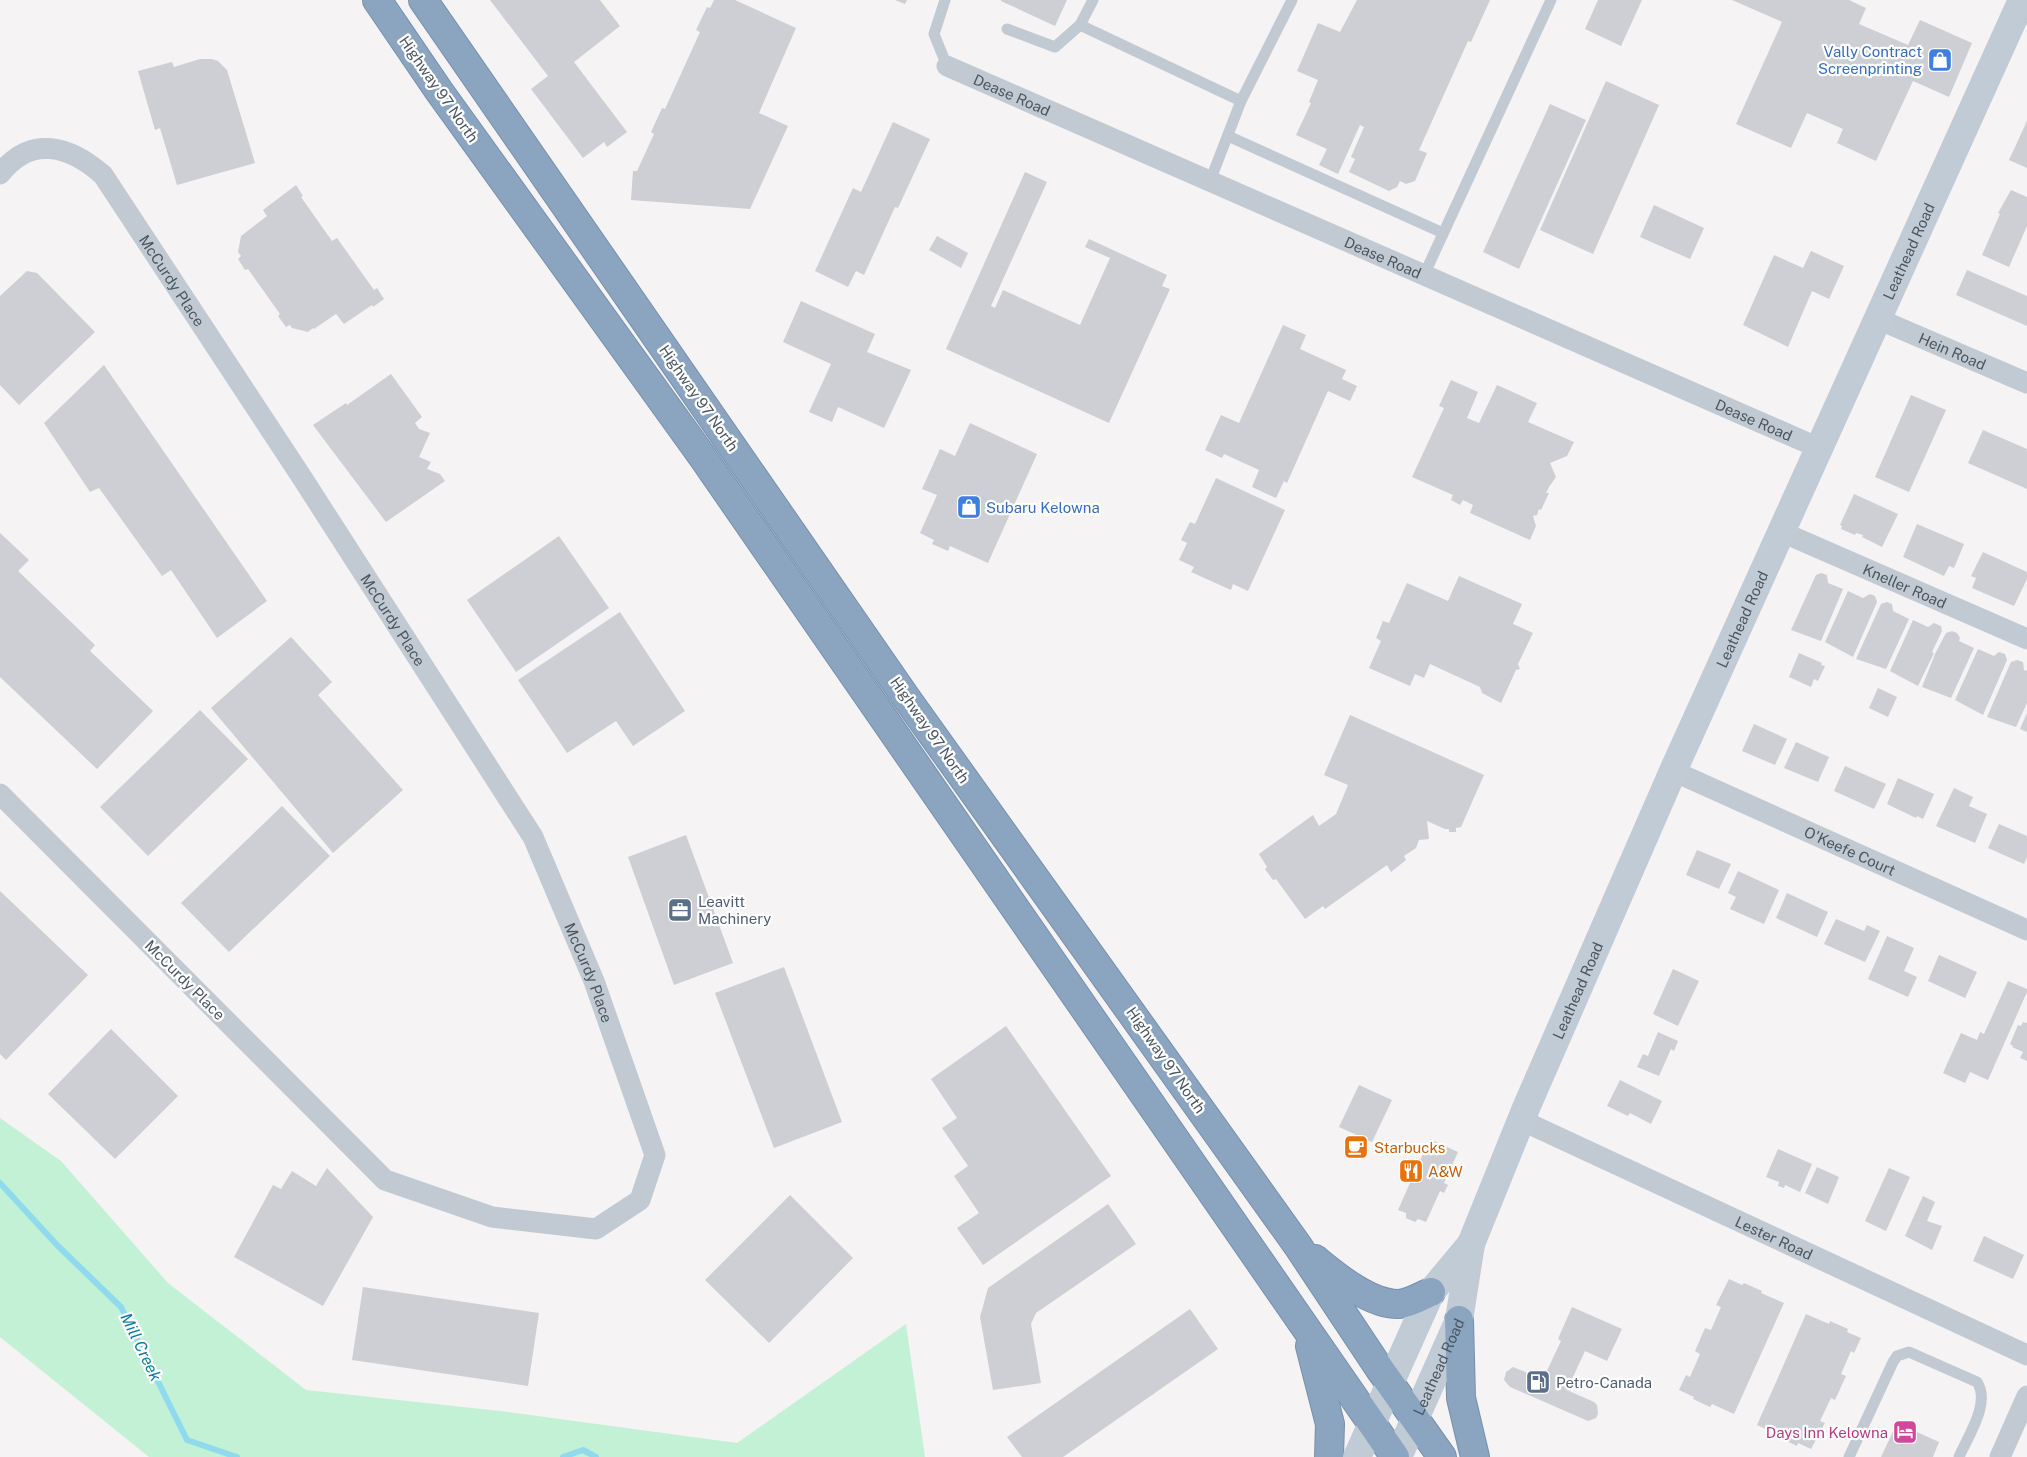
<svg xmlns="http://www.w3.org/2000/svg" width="2027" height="1457" font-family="'Public Sans',sans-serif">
  <rect width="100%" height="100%" fill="#f5f3f3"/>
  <polygon fill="#c3f1d5" points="0,1118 61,1161 168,1283 306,1390 500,1411 737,1443 906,1324 925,1457 149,1457 0,1337"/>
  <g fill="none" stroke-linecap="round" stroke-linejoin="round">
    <g stroke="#90daee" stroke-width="6">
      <polyline points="0,1183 57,1245 121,1307 187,1440 237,1457"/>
      <polyline points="563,1457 583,1450 596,1457"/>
    </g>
  </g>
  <g fill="#cdcfd5">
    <polygon points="490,0 600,0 620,26 574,62 627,132 607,147 604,142 583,158 531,89 548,76"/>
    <polygon points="714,0 735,0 796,28 759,113 788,126 750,209 631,200 633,171 637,171 654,134 651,132 662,108 665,109 700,32 696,30 707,7 710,8"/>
    <polygon points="895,0 907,0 905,4"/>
    <polygon points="1001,0 1067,0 1055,26 1001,1"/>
    <polygon points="1357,0 1490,0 1471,42 1468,41 1419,150 1427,153 1415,181 1406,184 1400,181 1397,187 1389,191 1349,172 1355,159 1351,157 1364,127 1360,125 1338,174 1319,165 1327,149 1296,135 1311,103 1309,102 1318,80 1297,71 1318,23 1340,32"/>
    <polygon points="1598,0 1642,0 1621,46 1585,29"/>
    <polygon points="1732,0 1849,0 1866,8 1859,24 1908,45 1920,20 1972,43 1949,97 1913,81 1876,161 1837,143 1843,129 1807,113 1791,148 1736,124 1782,22"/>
    <polygon points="200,59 212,59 218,61 227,70 255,163 177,185 160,128 155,130 138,71 172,62 174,67"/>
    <polygon points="1606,81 1659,105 1593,254 1540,230"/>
    <polygon points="1550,104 1586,120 1519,269 1483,252"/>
    <polygon points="2027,121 2027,168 2009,160"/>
    <polygon points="893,122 930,139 898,208 895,207 864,275 856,271 848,287 815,271 853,188 861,192"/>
    <polygon points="1025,172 1047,182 991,306 995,308 1003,290 1080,325 1110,258 1085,247 1089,239 1167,275 1162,286 1170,289 1109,423 946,349"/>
    <polygon points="296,185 303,196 301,197 332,241 337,238 374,290 377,288 384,299 373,307 372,305 344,324 336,314 314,329 313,328 308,332 292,328 290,325 286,327 278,316 280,314 248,269 245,270 238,259 241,256 238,252 241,236 267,216 263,210"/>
    <polygon points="2011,190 2027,197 2027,226 2009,267 1982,255 2000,214 1998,213"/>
    <polygon points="1654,205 1704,228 1690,259 1640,237"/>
    <polygon points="937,236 968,253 961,268 929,250"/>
    <polygon points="1811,251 1844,266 1829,299 1812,291 1788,347 1743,325 1774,255 1803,268"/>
    <polygon points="1967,270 2027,296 2027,326 1956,295"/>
    <polygon points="27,271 37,273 95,332 19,405 0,385 0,296"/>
    <polygon points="801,301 875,334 867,352 911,370 884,428 838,407 832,422 809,412 831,364 783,342"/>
    <polygon points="1283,325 1306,335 1300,349 1346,370 1342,379 1357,386 1350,401 1328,391 1287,483 1284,481 1276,498 1252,487 1259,470 1224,454 1222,458 1205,450 1221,415 1239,423"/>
    <polygon points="104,365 267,601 217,638 171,570 162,576 99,488 90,492 44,423"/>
    <polygon points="391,374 422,417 415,423 419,429 430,433 419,457 431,462 427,469 440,474 445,481 386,522 313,425 346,403 347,405"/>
    <polygon points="1451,380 1478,392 1467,418 1479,423 1497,385 1537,403 1528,422 1574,442 1567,456 1550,463 1556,477 1549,487 1546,493 1549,493 1541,510 1539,509 1537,515 1533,516 1536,526 1530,540 1470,513 1473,505 1463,500 1460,505 1451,500 1453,495 1412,477 1444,408 1439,406"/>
    <polygon points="1911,395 1946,410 1909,492 1875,477"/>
    <polygon points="970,423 1037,454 988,563 950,546 948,551 932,544 934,540 920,533 937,495 922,489 940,449 955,456"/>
    <polygon points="1983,430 2027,449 2027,489 1968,463"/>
    <polygon points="1216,478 1285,510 1248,591 1233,584 1231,590 1191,572 1194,567 1179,560 1187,543 1181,540 1190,522 1195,524"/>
    <polygon points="1854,494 1898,514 1882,547 1862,537 1863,535 1856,533 1855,535 1841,529 1842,526 1840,525"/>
    <polygon points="1917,524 1964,544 1954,568 1949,566 1944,576 1903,557"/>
    <polygon points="0,533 29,560 18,571 95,645 90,651 153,711 97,769 0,677"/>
    <polygon points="559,536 609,608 516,672 467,600"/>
    <polygon points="1983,552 2027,572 2027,579 2014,606 1972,588 1976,578 1971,576"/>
    <polygon points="1821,573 1827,575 1828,583 1843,589 1821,641 1791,630 1816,575"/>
    <polygon points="1459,576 1522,604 1513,624 1533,633 1518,664 1520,669 1516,670 1501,703 1482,693 1480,687 1430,664 1424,678 1415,674 1410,686 1369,668 1381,641 1376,638 1379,631 1383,621 1389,623 1407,583 1448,601"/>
    <polygon points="1848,591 1863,598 1870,594 1875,596 1877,602 1853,657 1825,642"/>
    <polygon points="1887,602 1892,604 1893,611 1909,619 1886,669 1856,659 1881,604"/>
    <polygon points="620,612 685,711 633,746 616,721 567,753 518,680"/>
    <polygon points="1913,620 1928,627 1934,623 1941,626 1942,631 1932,652 1934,653 1918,686 1890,671"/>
    <polygon points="1952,631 1957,633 1960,638 1959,641 1974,648 1951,698 1922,687 1935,654 1946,633"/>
    <polygon points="291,637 332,682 318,695 403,790 333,853 211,708"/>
    <polygon points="1978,649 1994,656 1999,652 2005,654 2007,660 1983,715 1955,700"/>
    <polygon points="1799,653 1822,663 1821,665 1825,666 1818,681 1814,679 1811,687 1789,677"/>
    <polygon points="2017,660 2023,662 2024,670 2027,671 2027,703 2016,727 1987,717 2011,662"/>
    <polygon points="1878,688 1897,697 1888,717 1869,708"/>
    <polygon points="200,710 248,759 148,856 100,807"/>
    <polygon points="2027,713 2027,732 2020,729"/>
    <polygon points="1350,715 1484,775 1461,827 1456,828 1456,832 1449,832 1449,829 1445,829 1427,821 1429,839 1419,840 1416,848 1404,856 1406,860 1391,872 1387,865 1325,909 1323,906 1305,919 1276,879 1273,880 1265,869 1267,867 1259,854 1313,815 1319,826 1336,814 1348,785 1324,775"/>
    <polygon points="1754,724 1787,739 1775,765 1742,751"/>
    <polygon points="1796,742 1829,757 1818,782 1784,768"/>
    <polygon points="1845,766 1886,784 1874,809 1834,791"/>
    <polygon points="1898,778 1934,794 1923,819 1917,816 1916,818 1887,804"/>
    <polygon points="1954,788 1973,797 1969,806 1987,814 1975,843 1936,826"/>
    <polygon points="282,806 330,856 229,952 181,903"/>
    <polygon points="1999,824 2027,836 2027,857 2024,864 1988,848"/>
    <polygon points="686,835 733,963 674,985 628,857"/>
    <polygon points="1697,850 1731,864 1719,889 1686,875"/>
    <polygon points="1738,871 1779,890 1764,924 1730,909 1736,897 1728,893"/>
    <polygon points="0,891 88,975 6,1060 0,1054"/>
    <polygon points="1787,893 1828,912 1817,937 1776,918"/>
    <polygon points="1836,919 1864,931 1867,925 1880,931 1865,962 1824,944"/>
    <polygon points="1887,936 1914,948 1904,971 1917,977 1908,997 1868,979"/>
    <polygon points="1939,955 1977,972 1965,998 1928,981"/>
    <polygon points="784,967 842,1122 774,1148 715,993"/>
    <polygon points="1673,969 1699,981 1678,1026 1653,1014"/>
    <polygon points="2008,981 2027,989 2027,992 1988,1080 1970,1072 1965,1083 1943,1073 1961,1033 1977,1040 1980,1032 1984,1034"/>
    <polygon points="2023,1022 2027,1023 2027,1061 2020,1058 2023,1052 2012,1047 2013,1046 2010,1044 2018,1025 2021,1026"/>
    <polygon points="1006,1026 1111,1176 983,1265 957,1228 979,1213 954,1176 968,1166 942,1128 957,1118 931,1079"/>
    <polygon points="111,1029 178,1096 115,1159 48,1094"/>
    <polygon points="1658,1032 1678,1041 1674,1051 1671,1049 1659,1076 1637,1067 1643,1054 1648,1056"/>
    <polygon points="1620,1080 1662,1101 1651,1124 1630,1113 1628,1116 1607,1106"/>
    <polygon points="1359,1085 1392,1100 1372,1142 1339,1127"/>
    <polygon points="1430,1139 1458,1152 1444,1183 1448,1185 1444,1193 1440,1191 1426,1222 1418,1219 1415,1222 1406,1218 1406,1213 1398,1210 1414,1174 1412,1171 1414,1165 1418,1165"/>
    <polygon points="1778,1149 1812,1164 1800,1192 1785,1185 1784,1188 1778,1186 1779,1182 1766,1177"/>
    <polygon points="1817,1167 1839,1177 1828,1204 1805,1193"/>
    <polygon points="327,1168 373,1217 323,1306 234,1257 273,1185 281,1189 292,1171 316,1186"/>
    <polygon points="1889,1168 1910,1177 1886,1231 1865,1221"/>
    <polygon points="790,1195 853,1258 769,1343 705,1280"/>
    <polygon points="1923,1196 1935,1202 1927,1221 1942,1226 1932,1250 1905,1236"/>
    <polygon points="1108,1204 1136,1244 1036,1313 1031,1324 1041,1383 993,1390 980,1317 988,1288"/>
    <polygon points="1984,1236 2024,1255 2013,1279 1973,1261"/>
    <polygon points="1729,1279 1742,1285 1744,1283 1762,1291 1761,1293 1784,1303 1734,1414 1712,1404 1710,1407 1693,1399 1694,1397 1679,1390 1686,1375 1690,1377 1700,1354 1695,1351 1705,1328 1711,1330 1721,1307 1716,1305"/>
    <polygon points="363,1287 539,1313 528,1386 352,1360"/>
    <polygon points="1572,1307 1622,1329 1607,1361 1585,1351 1567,1390 1594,1402 1597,1405 1598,1414 1596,1418 1588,1421 1510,1387 1504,1380 1506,1372 1513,1367 1543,1379 1561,1341 1558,1339"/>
    <polygon points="1190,1309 1218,1349 1063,1457 1022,1457 1007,1437"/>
    <polygon points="1806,1314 1829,1324 1830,1321 1848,1329 1847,1332 1861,1338 1854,1353 1851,1351 1841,1374 1846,1376 1835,1400 1831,1398 1820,1421 1825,1423 1811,1449 1798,1443 1797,1446 1778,1437 1779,1435 1757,1425"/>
    <polygon points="1897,1423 1939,1442 1933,1457 1881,1457"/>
  </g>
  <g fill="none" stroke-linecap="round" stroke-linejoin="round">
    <defs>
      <g id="highway">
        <polyline points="377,0 439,91 702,456 1395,1457"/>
        <polyline points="423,0 907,699 1298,1246 1379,1368 1442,1457"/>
        <path d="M1315 1259C1336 1276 1369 1304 1398 1304 1408 1304 1421 1296 1431 1292"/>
        <polyline points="1459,1320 1461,1398 1475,1457"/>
        <polyline points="1310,1346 1330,1424 1329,1457"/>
      </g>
    </defs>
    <use href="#highway" stroke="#7690ad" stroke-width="30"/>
    <g stroke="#c1cad2" stroke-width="11">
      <polyline points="945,0 934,34 947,66"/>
      <polyline points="1080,25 1241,101"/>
      <polyline points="1007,29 1055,47 1080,25 1093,0"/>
      <polyline points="1228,136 1443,233"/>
      <polyline points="1210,181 1241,101 1292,0"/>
      <polyline points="1424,275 1551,0"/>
      <path d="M1849 1457 1893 1362 1897 1356 1909 1352 1977 1382C1991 1403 1968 1436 1959 1457"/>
    </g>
    <g stroke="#c1cad2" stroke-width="21">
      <path id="s1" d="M947 66 1819 448"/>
      <path id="s2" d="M0 174C31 134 70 146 103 175L301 476 533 837 594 981 655 1155 640 1200 596 1229 492 1217 385 1180 0 794"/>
      <path id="s3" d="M1878 319 2027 383"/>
      <path id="s4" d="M1782 532 2027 639"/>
      <path id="s5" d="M1673 771 2027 930"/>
      <path id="s6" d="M1521 1120 2027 1355"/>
      <polyline points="2000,1457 2027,1396"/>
    </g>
    <g stroke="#c1cbd6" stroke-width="28">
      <polyline points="1357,1457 1431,1292 1471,1244"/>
      <path id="s7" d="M1398 1457 1459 1320 1471 1244 1526 1108 1673 771 2022 0"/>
    </g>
    <use href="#highway" stroke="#8ba5c1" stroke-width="28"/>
  </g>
  <defs>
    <symbol id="shop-square" viewBox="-11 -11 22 22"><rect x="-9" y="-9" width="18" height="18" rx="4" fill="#3f7fe0" stroke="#fff"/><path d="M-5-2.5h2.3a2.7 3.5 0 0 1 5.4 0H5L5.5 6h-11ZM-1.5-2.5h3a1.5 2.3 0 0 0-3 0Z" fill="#fff"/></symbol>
    <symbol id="office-square" viewBox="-11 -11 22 22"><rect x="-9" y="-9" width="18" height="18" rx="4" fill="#5c6f8a" stroke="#fff"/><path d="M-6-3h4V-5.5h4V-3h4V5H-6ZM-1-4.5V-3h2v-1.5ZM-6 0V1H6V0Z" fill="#fff"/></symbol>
    <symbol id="cafe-square" viewBox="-11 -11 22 22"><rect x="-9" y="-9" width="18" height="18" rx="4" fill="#e8710a" stroke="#fff"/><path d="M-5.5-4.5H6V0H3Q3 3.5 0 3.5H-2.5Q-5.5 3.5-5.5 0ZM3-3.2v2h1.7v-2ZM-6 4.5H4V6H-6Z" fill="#fff"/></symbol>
    <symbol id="restaurant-square" viewBox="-11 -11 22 22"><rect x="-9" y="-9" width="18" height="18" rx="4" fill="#e8710a" stroke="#fff"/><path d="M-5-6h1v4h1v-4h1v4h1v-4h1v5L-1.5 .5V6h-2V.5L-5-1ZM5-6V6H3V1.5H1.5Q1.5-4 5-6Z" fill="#fff"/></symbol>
    <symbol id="fuel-square" viewBox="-11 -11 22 22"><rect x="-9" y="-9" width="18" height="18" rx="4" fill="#5c6f8a" stroke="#fff"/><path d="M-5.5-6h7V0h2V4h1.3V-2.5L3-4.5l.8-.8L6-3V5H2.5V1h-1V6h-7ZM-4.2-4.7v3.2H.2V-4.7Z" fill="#fff"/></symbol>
    <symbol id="hotel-square" viewBox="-11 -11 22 22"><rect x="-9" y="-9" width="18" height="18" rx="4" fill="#d1479c" stroke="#fff"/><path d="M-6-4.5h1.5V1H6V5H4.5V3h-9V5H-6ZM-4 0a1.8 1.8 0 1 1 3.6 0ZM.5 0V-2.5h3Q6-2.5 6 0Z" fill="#fff"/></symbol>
  </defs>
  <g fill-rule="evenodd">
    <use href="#shop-square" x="1926" y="46" width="28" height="28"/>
    <use href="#shop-square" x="955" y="493" width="28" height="28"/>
    <use href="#office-square" x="666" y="896" width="28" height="28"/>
    <use href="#cafe-square" x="1342" y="1133" width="28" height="28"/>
    <use href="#restaurant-square" x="1397" y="1157" width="28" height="28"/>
    <use href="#fuel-square" x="1524" y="1368" width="28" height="28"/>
    <use href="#hotel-square" x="1891" y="1418" width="28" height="28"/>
  </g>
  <g text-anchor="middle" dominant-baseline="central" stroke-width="4.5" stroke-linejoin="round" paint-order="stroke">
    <g font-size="15" fill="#366cbe" stroke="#fff" text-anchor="end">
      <text x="1922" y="51">Vally Contract<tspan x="1922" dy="17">Screenprinting</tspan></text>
      <text x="986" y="507" text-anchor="start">Subaru Kelowna</text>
    </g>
    <g font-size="15" fill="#4a5661" stroke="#fff">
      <text transform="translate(439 89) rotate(55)">Highway 97 North</text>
      <text stroke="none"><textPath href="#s1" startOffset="71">Dease Road</textPath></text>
      <text stroke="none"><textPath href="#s7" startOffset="1312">Leathead Road</textPath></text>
      <text stroke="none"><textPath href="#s1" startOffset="476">Dease Road</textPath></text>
      <text stroke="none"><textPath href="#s2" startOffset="245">McCurdy Place</textPath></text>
      <text stroke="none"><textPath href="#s3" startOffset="81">Hein Road</textPath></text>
      <text transform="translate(699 398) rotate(55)">Highway 97 North</text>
      <text stroke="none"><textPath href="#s1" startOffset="881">Dease Road</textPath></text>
      <text stroke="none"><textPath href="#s4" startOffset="134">Kneller Road</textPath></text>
      <text stroke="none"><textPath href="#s2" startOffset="650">McCurdy Place</textPath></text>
      <text stroke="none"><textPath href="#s7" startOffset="908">Leathead Road</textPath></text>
      <text transform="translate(930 730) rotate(55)">Highway 97 North</text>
      <text stroke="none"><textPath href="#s5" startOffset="194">O'Keefe Court</textPath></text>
      <text stroke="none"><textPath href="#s2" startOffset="1055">McCurdy Place</textPath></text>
      <text transform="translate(185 980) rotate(45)">McCurdy Place</text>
      <text stroke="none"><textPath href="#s7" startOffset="502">Leathead Road</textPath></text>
      <text transform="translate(1166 1060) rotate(55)">Highway 97 North</text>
      <text stroke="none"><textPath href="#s6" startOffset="279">Lester Road</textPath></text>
      <text stroke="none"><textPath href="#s7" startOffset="99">Leathead Road</textPath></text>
    </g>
    <g font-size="15" fill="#4e5e75" stroke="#fff" text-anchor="start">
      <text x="698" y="901">Leavitt<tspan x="698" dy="17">Machinery</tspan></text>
      <text x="1556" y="1382">Petro-Canada</text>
    </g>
    <g font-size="15" fill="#c56008" stroke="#fff" text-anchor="start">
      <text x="1374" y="1147">Starbucks</text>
      <text x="1428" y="1171">A&amp;W</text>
    </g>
    <g font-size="15" fill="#b23c85" stroke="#fff" text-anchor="end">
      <text x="1888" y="1432">Days Inn Kelowna</text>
    </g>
    <g font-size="16" font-style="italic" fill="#0c7c9b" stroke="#fff">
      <text transform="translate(141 1347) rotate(64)">Mill Creek</text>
    </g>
  </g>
</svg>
